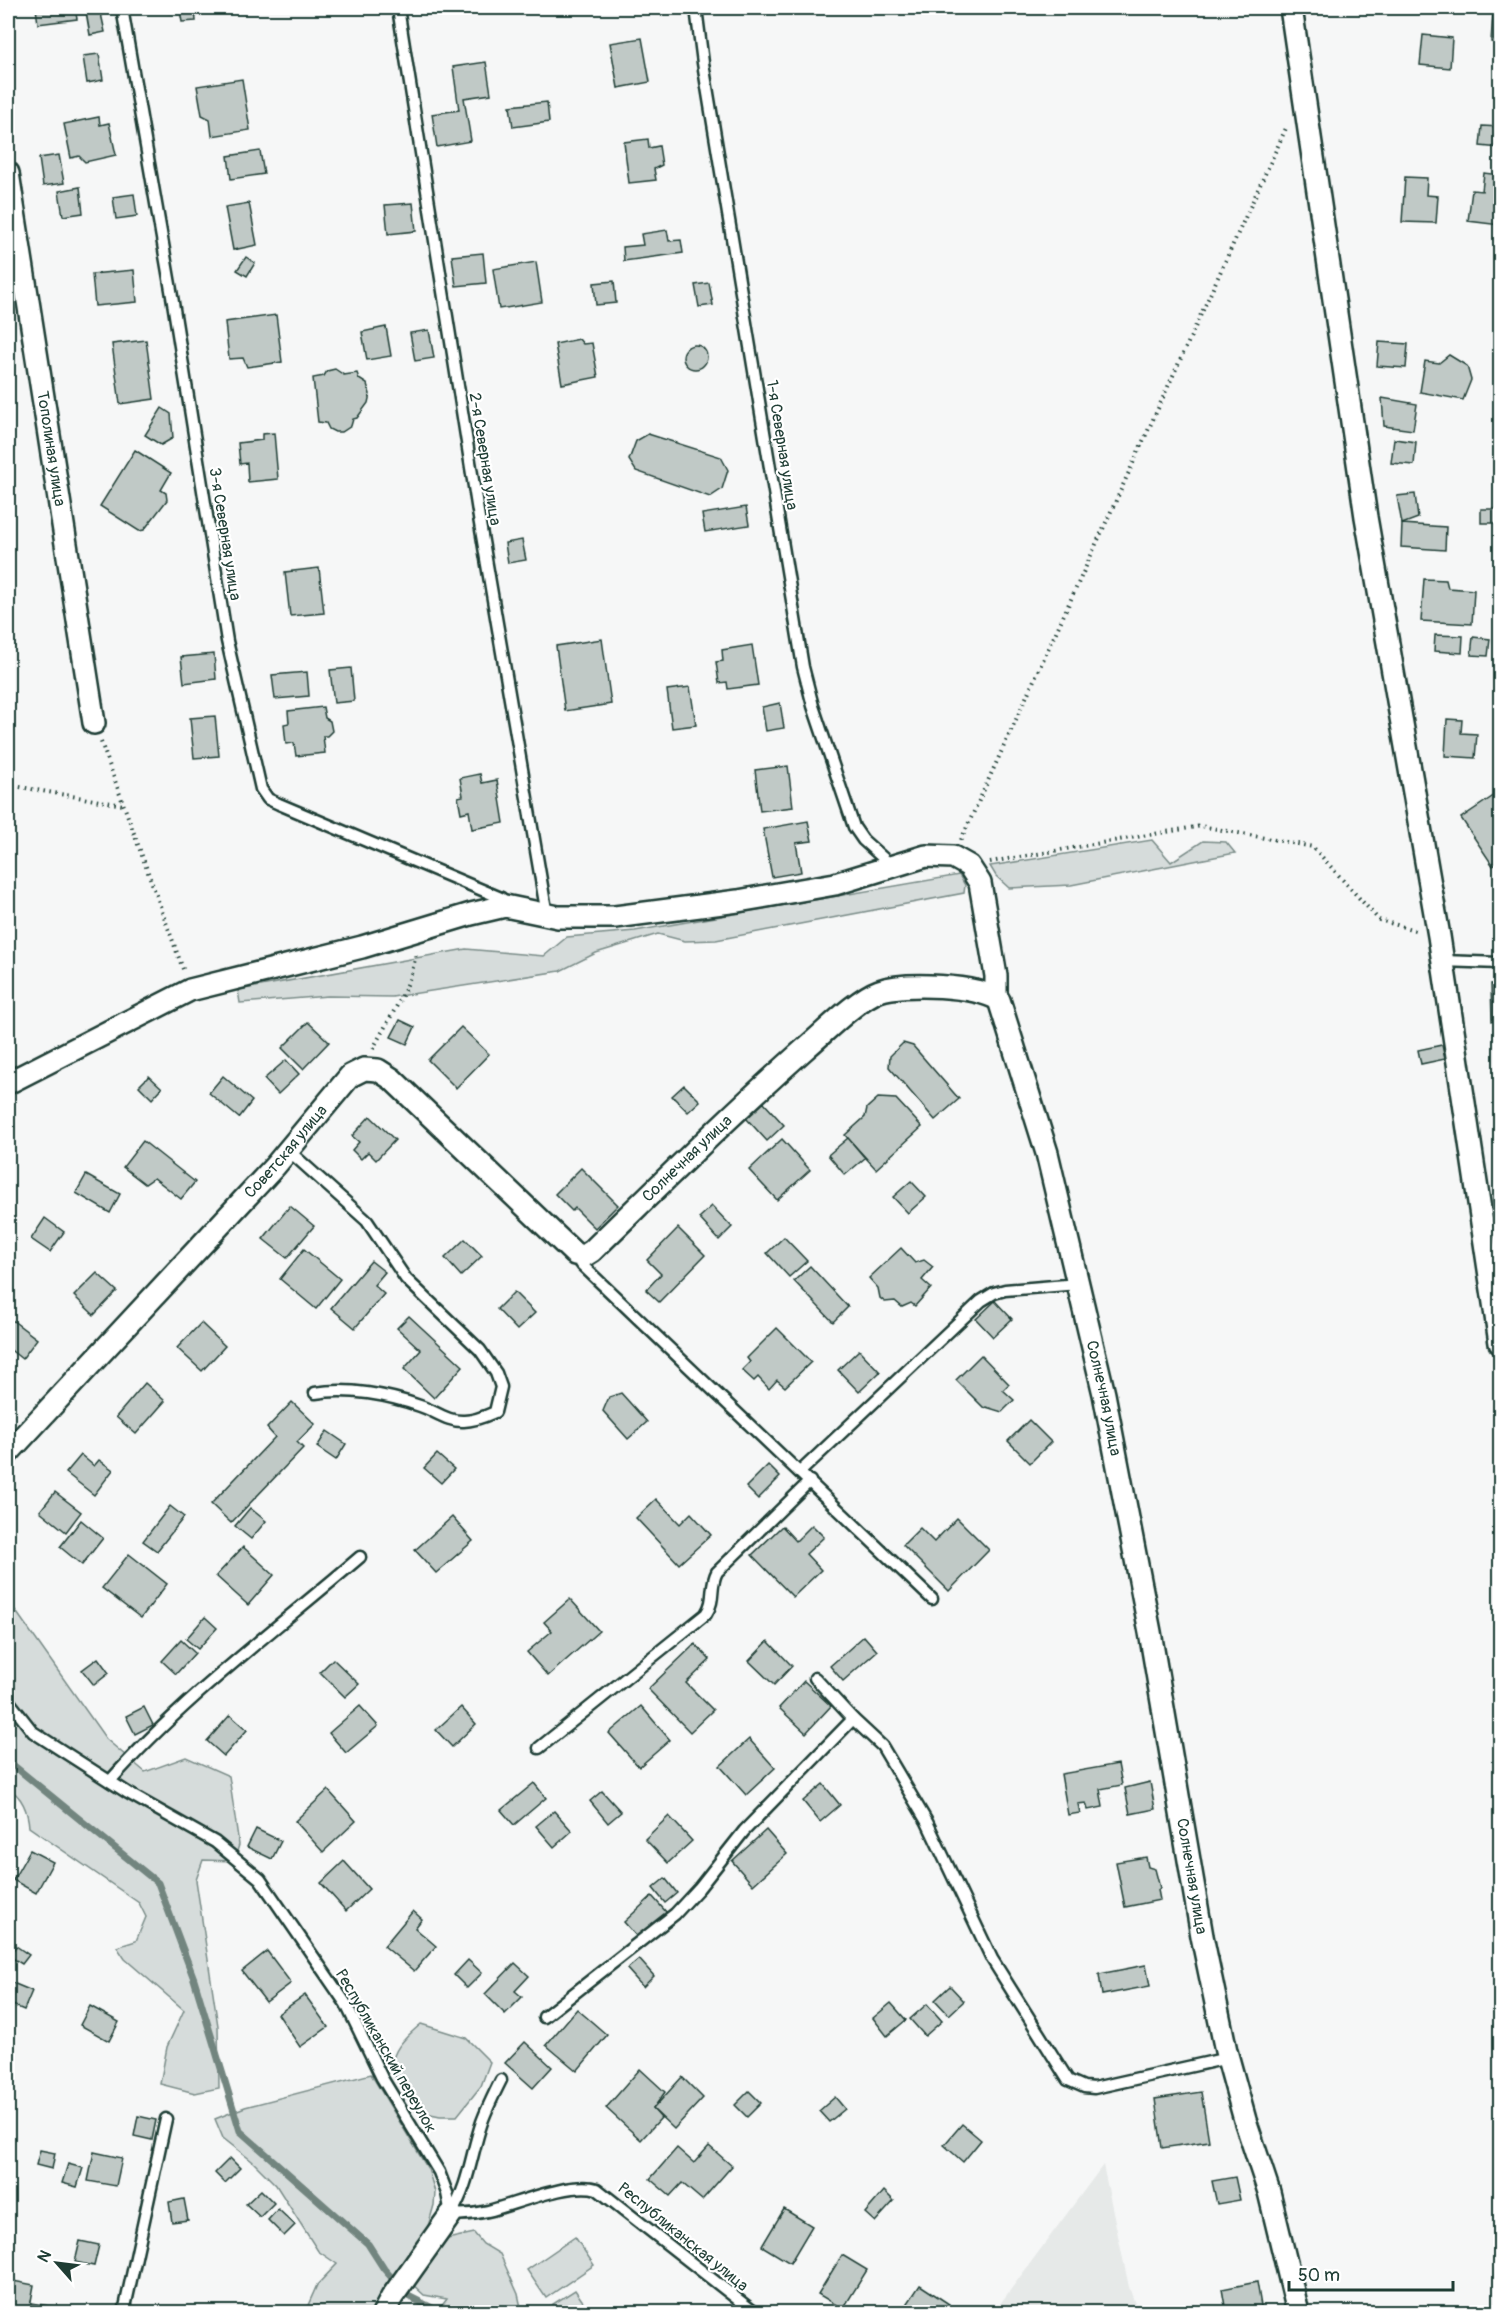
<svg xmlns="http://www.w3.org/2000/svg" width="1508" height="2320" font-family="Pangolin,sans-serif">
  <rect width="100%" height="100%" fill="#f6f7f7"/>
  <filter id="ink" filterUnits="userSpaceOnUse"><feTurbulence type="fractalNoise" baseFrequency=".0167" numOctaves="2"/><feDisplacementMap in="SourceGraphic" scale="12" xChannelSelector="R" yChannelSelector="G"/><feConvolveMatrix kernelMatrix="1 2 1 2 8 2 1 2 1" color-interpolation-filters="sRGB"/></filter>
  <g filter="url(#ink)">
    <polygon fill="#e6e9e8" points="1103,2165 1129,2287 1138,2312 994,2312"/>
    <g fill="#d6dcdb" stroke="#7a8c88" stroke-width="1.5">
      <polygon points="1152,840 1171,862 1203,841 1226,842 1235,853 1071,885 1009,888 996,876 990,866"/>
      <polygon points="959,875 965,885 964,893 716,940 685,941 658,934 596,953 560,971 392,997 328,996 240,1003 238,990 466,949 544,956 567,937 635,931"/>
      <path d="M8 1600 106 1739 145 1772 186 1757 229 1776 239 1845 234 1861 203 1860 196 1880 218 2026 219 2088 195 2093 160 2084 167 2047 184 2010 125 1959 117 1947 136 1941 146 1917 139 1903 29 1827C28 1812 22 1795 8 1789Z"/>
      <path d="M421 2024 466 2038 490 2062 481 2086 457 2116H440L416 2111C389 2071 379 2059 421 2024Z"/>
      <polygon points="371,2074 428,2169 435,2192 434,2205 427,2230 376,2302 372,2312 305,2312 317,2285 337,2264 318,2251 276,2185 252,2161 223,2138 215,2119 245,2107"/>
      <polygon points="474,2233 483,2244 500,2254 518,2294 522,2312 437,2312 447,2299 424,2295 412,2284 443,2240"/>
      <polygon points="575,2237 594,2265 546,2298 527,2270"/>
      <polygon points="575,2290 590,2312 554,2312 550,2306"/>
    </g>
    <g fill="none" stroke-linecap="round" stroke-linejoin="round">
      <polyline stroke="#72857f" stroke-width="7" points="8,1761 158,1883 194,1979 240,2131 368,2244 384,2269 408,2296 438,2311"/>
    </g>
    <g fill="#c0c9c6" stroke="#1f3d34" stroke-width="1.5">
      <polygon points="36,8 75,8 77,19 38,24"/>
      <polygon points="168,8 206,8 206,9 195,10 196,21 182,22 180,11 169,13"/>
      <polygon points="100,9 105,32 90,35 86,12"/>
      <polygon points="1493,12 1500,13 1500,43 1491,42"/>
      <polygon points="1423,35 1452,38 1450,68 1420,65"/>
      <polygon points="642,38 650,82 618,88 610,43"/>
      <polygon points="99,54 103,80 87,83 83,56"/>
      <polygon points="486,62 491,94 464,98 471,141 437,147 432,114 459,110 453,67"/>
      <polygon points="242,79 250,130 212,136 210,119 202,115 197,86"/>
      <polygon points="547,102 549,122 513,127 510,106"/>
      <polygon points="99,117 100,125 109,123 116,155 85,162 79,156 71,158 64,124"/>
      <polygon points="1482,126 1500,127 1500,148 1480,146"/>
      <polygon points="648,139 649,148 659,146 662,165 654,169 656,180 629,183 624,142"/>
      <polygon points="260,151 264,174 231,179 228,156"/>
      <polygon points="59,155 64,183 43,186 39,158"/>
      <polygon points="1484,173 1500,175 1500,225 1468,221 1472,190 1482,191"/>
      <polygon points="1405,177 1427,178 1426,195 1438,196 1436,223 1402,222"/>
      <polygon points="80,187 83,213 63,216 59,191"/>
      <polygon points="134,194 137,216 116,219 113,197"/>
      <polygon points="249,203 257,245 233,250 225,207"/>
      <polygon points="413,203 416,231 388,234 385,205"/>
      <polygon points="667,230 669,241 681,240 683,253 624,261 623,247 643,245 641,234"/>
      <polygon points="483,253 486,283 456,286 452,256"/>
      <polygon points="246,257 255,263 247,276 237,270"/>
      <polygon points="536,262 542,302 499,309 493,269"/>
      <polygon points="134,270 137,302 95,306 92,274"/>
      <polygon points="614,281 616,303 596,305 594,283"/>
      <polygon points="709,283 713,305 699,307 695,285"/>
      <polygon points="276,315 282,362 247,367 243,358 229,359 225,322"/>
      <polygon points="386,327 391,356 367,360 362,332"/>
      <polygon points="429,330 434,358 415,361 410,333"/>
      <polygon points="579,339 583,344 592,343 598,377 562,384 555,344"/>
      <polygon points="146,340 154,399 120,404 112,344"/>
      <polygon points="1379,342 1408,344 1406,368 1377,366"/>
      <circle cx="695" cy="357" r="12"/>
      <polygon points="1449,355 1467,366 1471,380 1463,400 1420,392 1425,361 1439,363"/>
      <polygon points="335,369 344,375 357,373 359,379 367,384 370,394 368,403 357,418 353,419 351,426 342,432 335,432 329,429 326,423 318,422 313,378 324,376 327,371"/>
      <polygon points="1382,398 1417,404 1413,430 1384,426"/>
      <polygon points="162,408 171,414 173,438 161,445 145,435"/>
      <polygon points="274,433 278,479 248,482 247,463 240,464 238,443 262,440 262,434"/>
      <polygon points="648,434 721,457 728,470 722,489 710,497 636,471 629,460 636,441"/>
      <polygon points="1394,439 1416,442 1414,465 1391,463"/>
      <polygon points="135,450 171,473 161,490 166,493 167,500 144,530 139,531 100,506"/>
      <polygon points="1415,494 1418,518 1402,524 1397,496"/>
      <polygon points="746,507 749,525 705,532 702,514"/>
      <rect x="1481" y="509" width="19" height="14"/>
      <polygon points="1402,524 1446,527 1445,550 1401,547"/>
      <polygon points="522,540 526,560 508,563 505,543"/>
      <polygon points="319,568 324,613 290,616 285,572"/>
      <polygon points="1424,579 1446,580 1448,588 1474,590 1472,624 1421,621"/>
      <polygon points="1435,635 1463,636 1462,653 1434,651"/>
      <polygon points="1473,637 1490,639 1488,656 1471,655"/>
      <polygon points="602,639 611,704 565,711 556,646"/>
      <polygon points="752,645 758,685 728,689 727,682 719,683 716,662 723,661 722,650"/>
      <polygon points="214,654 216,679 184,683 181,657"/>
      <polygon points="351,668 354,701 334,703 330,670"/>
      <polygon points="307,672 309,696 275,699 272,675"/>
      <polygon points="690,687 696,725 672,728 667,690"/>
      <polygon points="780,703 784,728 766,731 762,707"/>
      <polygon points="323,707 325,718 330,721 332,731 327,736 323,736 325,753 296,756 294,743 286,744 284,724 289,723 288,711"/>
      <polygon points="215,716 219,756 194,758 190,718"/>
      <polygon points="1447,719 1462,720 1461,733 1477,734 1475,758 1445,756"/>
      <polygon points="788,766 793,807 760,811 755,770"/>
      <polygon points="480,774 482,783 497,780 504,823 472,829 469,811 461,813 458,797 463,796 460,778"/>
      <polygon points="1495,795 1500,804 1500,861 1493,866 1461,818"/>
      <polygon points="808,821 812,841 796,843 801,872 772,877 763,829"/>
      <polygon points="1500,983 1500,1021 1492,1021 1491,984"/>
      <polygon points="400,1020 415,1027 407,1044 391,1037"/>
      <polygon points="308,1022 329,1042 303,1069 282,1048"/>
      <polygon points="461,1027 489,1054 456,1088 428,1060"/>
      <polygon points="903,1043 913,1046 959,1099 935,1120 889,1067 890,1056"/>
      <polygon points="1442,1045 1445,1059 1421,1064 1418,1050"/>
      <polygon points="286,1060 299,1074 278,1094 264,1079"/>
      <polygon points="149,1076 162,1088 152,1099 139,1086"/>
      <polygon points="223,1076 252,1101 239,1118 209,1093"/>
      <polygon points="684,1085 700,1101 688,1112 672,1096"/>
      <polygon points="878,1098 896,1099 922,1127 876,1169 845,1135 865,1117 867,1108"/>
      <polygon points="763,1102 784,1125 767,1141 746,1118"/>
      <polygon points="370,1116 395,1140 376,1160 368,1152 361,1159 352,1150 359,1142 352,1136"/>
      <polygon points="848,1138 865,1158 845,1175 828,1155"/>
      <polygon points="782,1139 810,1170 777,1200 749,1170"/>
      <polygon points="143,1141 195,1182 181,1199 154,1178 145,1184 123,1167"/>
      <polygon points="581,1168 618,1205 595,1228 575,1208 572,1211 555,1194"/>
      <polygon points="86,1175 120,1194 110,1213 76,1193"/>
      <polygon points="911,1181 926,1197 908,1213 893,1197"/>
      <polygon points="290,1206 314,1226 287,1258 263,1239"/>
      <polygon points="712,1206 732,1227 719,1240 699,1218"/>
      <polygon points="45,1218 64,1232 50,1252 31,1239"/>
      <polygon points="678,1228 705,1255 659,1302 646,1290 661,1274 647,1260"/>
      <polygon points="784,1237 807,1261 789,1277 767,1253"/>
      <polygon points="465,1239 482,1256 461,1276 445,1258"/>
      <polygon points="901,1248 915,1263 924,1260 933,1267 922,1280 931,1288 915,1306 911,1303 902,1307 895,1301 885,1302 880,1298 878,1288 869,1278"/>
      <polygon points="304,1249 340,1279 316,1309 280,1279"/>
      <polygon points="371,1261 385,1272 374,1285 384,1294 355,1328 331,1308"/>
      <polygon points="810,1266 848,1307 833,1322 794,1281"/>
      <polygon points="97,1273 117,1291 94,1315 74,1296"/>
      <polygon points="514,1292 535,1313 517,1330 497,1309"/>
      <polygon points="995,1301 1012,1319 993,1337 976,1319"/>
      <polygon points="409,1316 463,1366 434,1398 404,1369 421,1350 397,1328"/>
      <polygon points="8,1317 37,1339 22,1359 8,1348"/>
      <polygon points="201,1323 225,1346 202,1371 177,1348"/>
      <polygon points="777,1328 811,1362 785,1387 777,1380 769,1389 758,1377 754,1381 742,1370 750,1362 747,1358"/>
      <polygon points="859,1350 880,1372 859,1392 838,1370"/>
      <polygon points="981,1355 1009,1384 1003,1390 1014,1400 1002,1412 986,1407 984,1408 956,1380"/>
      <polygon points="145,1383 165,1401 136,1434 116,1417"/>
      <polygon points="621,1393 647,1422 628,1439 603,1411 609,1397"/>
      <polygon points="292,1402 315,1424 297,1442 303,1448 231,1523 211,1504 275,1437 267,1428"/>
      <polygon points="1029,1420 1051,1442 1030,1463 1008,1441"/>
      <polygon points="327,1431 346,1444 336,1460 317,1447"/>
      <polygon points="437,1454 454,1469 441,1483 424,1468"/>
      <polygon points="81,1455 94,1466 99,1460 113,1470 94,1495 66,1473"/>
      <polygon points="768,1465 780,1477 758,1499 746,1487"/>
      <polygon points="55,1492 81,1512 66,1532 40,1511"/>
      <polygon points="656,1499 680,1524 691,1513 711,1535 679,1564 636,1518"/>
      <polygon points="170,1506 184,1517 157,1551 143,1541"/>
      <polygon points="250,1508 266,1521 251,1539 235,1526"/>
      <polygon points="452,1517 473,1541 436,1573 415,1550"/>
      <polygon points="957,1518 989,1550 949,1591 903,1545 920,1528 934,1542"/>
      <polygon points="81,1520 103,1538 82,1565 60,1547"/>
      <polygon points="812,1525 824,1537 806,1554 821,1570 793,1597 752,1555 782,1526 796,1541"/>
      <polygon points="243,1547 274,1575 248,1605 216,1576"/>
      <polygon points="129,1554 167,1584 141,1618 102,1588"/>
      <polygon points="570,1599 599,1631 548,1676 527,1652 552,1631 544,1622"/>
      <polygon points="205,1617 217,1628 198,1649 186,1639"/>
      <polygon points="864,1636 877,1651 843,1681 830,1666"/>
      <polygon points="181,1640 195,1653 176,1674 162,1661"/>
      <polygon points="768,1641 792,1666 774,1685 749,1661"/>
      <polygon points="695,1644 710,1660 686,1683 713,1710 690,1732 648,1689"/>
      <polygon points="98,1658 109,1673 94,1685 82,1670"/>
      <polygon points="333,1659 359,1684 345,1697 320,1672"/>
      <polygon points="804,1681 831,1706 806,1733 779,1708"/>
      <polygon points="360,1706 378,1726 346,1753 329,1733"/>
      <polygon points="641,1706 670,1740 639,1767 609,1733"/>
      <polygon points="144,1707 153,1725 135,1734 126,1716"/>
      <polygon points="461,1707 476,1724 452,1747 436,1730"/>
      <polygon points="230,1715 247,1730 224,1756 207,1741"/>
      <polygon points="749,1739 775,1768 746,1795 720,1766"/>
      <polygon points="1118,1764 1122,1785 1100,1789 1103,1807 1088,1810 1086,1803 1078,1804 1080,1813 1068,1815 1061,1774"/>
      <polygon points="1150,1782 1155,1809 1130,1814 1125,1788"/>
      <polygon points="534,1783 546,1798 514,1825 501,1810"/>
      <polygon points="823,1784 840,1805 820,1822 803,1801"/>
      <polygon points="328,1790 356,1821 323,1852 295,1821"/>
      <polygon points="602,1791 621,1812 608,1823 590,1801"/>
      <polygon points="554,1811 572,1831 554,1847 536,1826"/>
      <polygon points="669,1816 692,1841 668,1863 645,1839"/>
      <polygon points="256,1829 281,1841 272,1859 247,1847"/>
      <polygon points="766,1830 787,1854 753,1885 732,1861"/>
      <polygon points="30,1850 53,1862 36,1893 13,1880"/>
      <polygon points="1146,1857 1148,1867 1155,1869 1160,1888 1158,1890 1160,1900 1125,1907 1116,1862"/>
      <polygon points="344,1861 369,1889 346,1911 321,1883"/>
      <polygon points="665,1878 677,1893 665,1903 653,1888"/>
      <polygon points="652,1896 667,1913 638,1938 624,1922"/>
      <polygon points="413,1911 422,1919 415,1928 436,1946 414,1971 384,1946"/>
      <polygon points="16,1946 29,1955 22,1964 9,1956"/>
      <polygon points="267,1951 291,1983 266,2002 242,1971"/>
      <polygon points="639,1959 654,1976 643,1987 627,1969"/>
      <polygon points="468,1960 482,1973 467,1988 454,1975"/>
      <polygon points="515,1963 529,1976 515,1991 522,1997 505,2014 485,1994"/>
      <polygon points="1146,1965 1150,1986 1102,1995 1099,1974"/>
      <polygon points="8,1981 32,1991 24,2010 8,2003"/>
      <polygon points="950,1986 964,2001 949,2015 935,2000"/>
      <polygon points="305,1995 328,2027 300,2047 278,2014"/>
      <polygon points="891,2003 906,2020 887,2036 873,2018"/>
      <polygon points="927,2004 942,2021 925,2036 910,2019"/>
      <polygon points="90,2006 119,2022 109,2041 80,2025"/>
      <polygon points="577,2009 607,2035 577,2071 546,2045"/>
      <polygon points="525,2042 552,2067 533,2088 505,2063"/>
      <polygon points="640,2069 665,2092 653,2109 661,2118 641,2140 606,2108"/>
      <polygon points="682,2077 703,2098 674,2129 653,2109"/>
      <polygon points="749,2091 761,2103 747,2117 735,2105"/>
      <polygon points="1201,2092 1209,2141 1162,2148 1155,2099"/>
      <polygon points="835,2097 845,2109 829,2122 819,2111"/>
      <polygon points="138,2116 156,2120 152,2140 134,2136"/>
      <polygon points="962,2124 981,2140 963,2162 944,2145"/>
      <polygon points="709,2146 732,2166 702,2200 682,2183 670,2196 650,2179 677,2148 694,2163"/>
      <polygon points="40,2150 55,2153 52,2169 36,2165"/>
      <polygon points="94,2152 122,2158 116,2186 88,2181"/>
      <polygon points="230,2158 240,2168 225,2183 215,2173"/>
      <polygon points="68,2164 83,2168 77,2187 62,2183"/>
      <polygon points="1235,2177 1240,2200 1217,2204 1212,2181"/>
      <polygon points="261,2190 274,2203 260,2217 246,2204"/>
      <polygon points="884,2191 894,2201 875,2222 865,2213"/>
      <polygon points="184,2199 188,2220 172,2222 169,2202"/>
      <polygon points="278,2209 295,2225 284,2236 268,2220"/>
      <polygon points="784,2209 812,2226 790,2263 762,2246"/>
      <polygon points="80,2241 99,2245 94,2266 75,2262"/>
      <polygon points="842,2255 867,2270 843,2309 818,2294"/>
      <polygon points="8,2280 34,2285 29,2312 8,2312"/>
      <polygon points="1257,2282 1262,2312 1226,2312 1222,2289"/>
      <polygon points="920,2285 949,2304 943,2312 902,2312"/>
      <polygon points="31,2303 56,2307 55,2312 29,2312"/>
    </g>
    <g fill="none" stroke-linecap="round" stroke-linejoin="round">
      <defs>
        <g id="service">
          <polyline points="122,8 171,290 227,641 261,789 268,799 279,804 501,898 508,904"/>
          <polyline points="398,8 479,518 547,915"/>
          <polyline points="696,8 703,63 803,667 813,706 854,827 863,840 893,867"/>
          <polyline points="1442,961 1500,963"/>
          <path d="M289 1151 367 1221 406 1279 480 1350 496 1373 501 1387 495 1412C486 1416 475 1421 464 1421 448 1422 435 1411 420 1406 389 1395 348 1387 315 1393"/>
          <polyline points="576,1255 582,1265 932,1599"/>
          <polyline points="800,1472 981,1301 994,1293 1005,1290 1078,1284"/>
          <polyline points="815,1678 853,1719 882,1746 927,1822 992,1959 1068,2080 1084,2087 1094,2088 1228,2058"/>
          <polyline points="8,1700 33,1732 128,1793 215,1842 260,1879 346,2004 382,2078 439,2172 447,2193 451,2214"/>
          <path d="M539 1748 706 1614C716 1599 709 1587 717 1572L810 1481"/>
          <path d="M110 1781C184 1697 275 1630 360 1557"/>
          <polyline points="544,2017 675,1914 699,1888 744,1831 853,1719"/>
          <path d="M451 2214C463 2215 476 2214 488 2211 516 2204 570 2181 597 2189L754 2312"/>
          <path d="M451 2214C469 2185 471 2154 482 2122 487 2108 494 2094 501 2080"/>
          <polyline points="124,2312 166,2119"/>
        </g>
        <g id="minor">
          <polyline points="1291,8 1366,517 1439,936 1500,1343"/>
          <path id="s1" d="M8 173 94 723"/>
          <polyline points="8,1083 190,990 362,947 471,914 505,906 558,917 615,917 738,901 835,884 926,856 953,857 969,866 980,883 996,976 996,998"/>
          <path id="s2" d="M8 1453 275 1166 350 1076 364 1069 378 1070 392 1079 575 1254 584 1256 592 1251C663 1182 733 1112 807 1047 825 1032 857 999 879 991 904 982 978 985 999 1000L1047 1153 1104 1394 1150 1632 1202 1936 1226 2051 1245 2120 1269 2192 1298 2312"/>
          <polyline points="384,2312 392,2297 451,2214"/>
        </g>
      </defs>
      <use href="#service" stroke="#1f3d34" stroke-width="15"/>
      <use href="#minor" stroke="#1f3d34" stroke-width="26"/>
      <g stroke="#1f3d34" stroke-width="4" stroke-dasharray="1.5 4.5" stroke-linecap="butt">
        <polyline points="101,742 184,972"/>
        <polyline points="8,785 123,805"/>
        <polyline points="961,840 1287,126"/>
        <polyline points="990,862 1201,826 1313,847 1379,920 1418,931"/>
        <path d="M373 1049C388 1019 412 987 416 952"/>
      </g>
      <use href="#service" stroke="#fff" stroke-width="10"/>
      <use href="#minor" stroke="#fff" stroke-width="21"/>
    </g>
  </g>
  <g text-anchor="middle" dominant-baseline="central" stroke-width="4.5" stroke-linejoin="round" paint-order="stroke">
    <g font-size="16" fill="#1f3d34" stroke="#fff">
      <text transform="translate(782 445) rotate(81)">1-я Северная улица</text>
      <text stroke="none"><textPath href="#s1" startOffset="279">Тополиная улица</textPath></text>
      <text transform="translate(485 459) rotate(81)">2-я Северная улица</text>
      <text transform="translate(225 534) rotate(81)">3-я Северная улица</text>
      <text stroke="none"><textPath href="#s2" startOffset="410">Советская улица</textPath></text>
      <text stroke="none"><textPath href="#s2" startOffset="960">Солнечная улица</textPath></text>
      <text stroke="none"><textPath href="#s2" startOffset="1750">Солнечная улица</textPath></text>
      <text stroke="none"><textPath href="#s2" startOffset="2236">Солнечная улица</textPath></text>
      <text transform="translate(386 2051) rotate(60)">Республиканский переулок</text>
      <text transform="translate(683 2237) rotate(39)">Республиканская улица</text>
    </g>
  </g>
  <rect width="1508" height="2320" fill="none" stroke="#fff" stroke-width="30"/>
  <rect x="15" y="15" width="1478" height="2290" fill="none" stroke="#1f3d34" stroke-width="2" filter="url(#ink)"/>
  <g transform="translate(57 2263) rotate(298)" stroke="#ffffff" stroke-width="4.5" paint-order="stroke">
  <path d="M0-4.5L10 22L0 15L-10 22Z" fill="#1f3d34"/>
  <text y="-9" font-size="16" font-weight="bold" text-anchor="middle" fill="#1f3d34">N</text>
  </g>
  <path d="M1289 2281v9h164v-9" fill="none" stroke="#1f3d34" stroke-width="3"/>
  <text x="1298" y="2281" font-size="18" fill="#1f3d34" stroke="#ffffff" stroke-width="4.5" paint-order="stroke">50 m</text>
</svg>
